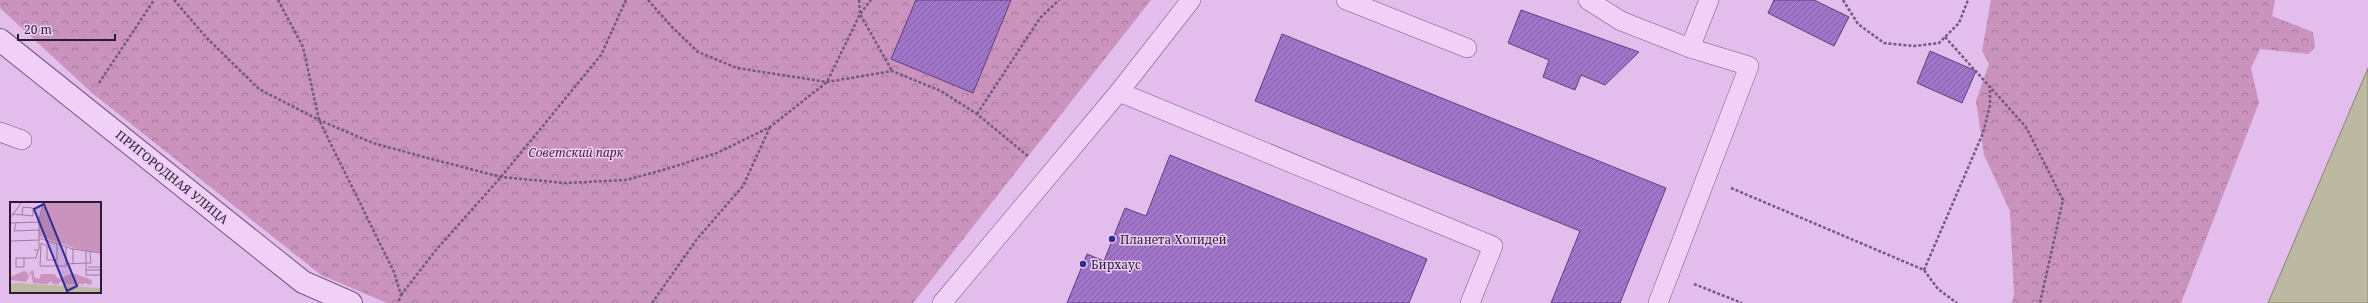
<svg xmlns="http://www.w3.org/2000/svg" width="2368" height="303" font-family="'Noto Serif',serif">
  <defs>
    <pattern id="forest-crowns" width="20" height="18" patternUnits="userSpaceOnUse"><rect width="20" height="18" fill="#c993bd"/><path d="M2 6a3 3 0 1 1 6 0M12 15a3 3 0 1 1 6 0" fill="none" stroke="#a3779a"/></pattern>
    <pattern id="building-hatch" width="6" height="6" patternUnits="userSpaceOnUse"><rect width="6" height="6" fill="#a175c9"/><path d="M-1 1l2-2M0 6l6-6M5 7l2-2" fill="none" stroke="#835fa4"/></pattern>
  </defs>
  <rect width="100%" height="100%" fill="#e3beec"/>
  <g fill="url(#forest-crowns)">
    <polygon points="0,0 1151,0 913,303 387,303 321,275 92,93 0,8"/>
    <polygon points="1991,0 2275,0 2272,16 2313,32 2315,47 2309,54 2260,49 2251,68 2259,103 2181,303 2012,303 2014,295 2010,211 1984,155 1976,101 1989,64 1982,51"/>
  </g>
  <polygon fill="#bdb8a1" stroke="#8a8669" points="2368,68 2368,303 2268,303"/>
  <g fill="url(#building-hatch)" stroke="#603e81">
    <polygon points="916,0 1011,0 973,93 891,59"/>
    <polygon points="1774,0 1814,0 1849,17 1834,46 1768,13"/>
    <polygon points="1521,10 1639,52 1605,85 1581,75 1575,90 1543,77 1549,60 1508,43"/>
    <polygon points="1282,34 1666,188 1620,303 1551,303 1580,231 1255,101"/>
    <polygon points="1930,51 1976,71 1962,103 1917,83"/>
    <polygon points="1170,155 1427,259 1409,303 1067,303 1087,254 1104,261 1125,208 1146,216"/>
  </g>
  <g fill="none" stroke-linecap="round" stroke-linejoin="round">
    <defs>
      <g id="lane">
        <polyline points="1346,0 1467,48"/>
        <polyline points="1588,0 1621,21 1690,48 1749,66 1658,303"/>
        <polyline points="1690,48 1709,0"/>
        <polyline points="1119,92 1493,246 1470,303"/>
        <polyline points="0,132 22,140"/>
        <polyline points="942,303 1119,92 1191,0"/>
      </g>
      <polyline id="street" points="0,40 303,282 351,303"/>
    </defs>
    <use href="#lane" stroke="#735883" stroke-width="20"/>
    <use href="#street" stroke="#735883" stroke-width="24"/>
    <g stroke="#735883" stroke-width="2.5" stroke-dasharray="3 2" stroke-linecap="butt">
      <polyline points="174,0 206,37 259,89 319,120 373,143 435,160 501,177 565,183 626,180 663,170 717,153 770,127 827,82 860,14 871,0"/>
      <polyline points="278,0 303,47 319,120 394,272 401,295 398,303"/>
      <polyline points="648,0 672,27 698,52 737,68 827,82 892,71 941,91 977,114 1029,157"/>
      <polyline points="859,0 860,14 892,71"/>
      <polyline points="1843,0 1858,24 1884,43 1914,46 1939,43 1959,23 1968,0"/>
      <polyline points="1945,37 2026,127 2063,200 2040,303"/>
      <polyline points="99,83 154,0"/>
      <polyline points="977,114 1040,18 1059,0"/>
      <polyline points="1731,188 1924,270 1938,289 1957,303"/>
      <polyline points="1924,270 1983,133 1990,105 1990,86"/>
      <polyline points="1694,284 1742,303"/>
      <polyline points="401,295 436,250 501,177 601,55 626,0"/>
      <polyline points="652,303 697,239 743,186 770,127"/>
    </g>
    <use href="#lane" stroke="#f0d0f7" stroke-width="19"/>
    <use href="#street" stroke="#f0d0f7" stroke-width="22"/>
  </g>
  <g fill="#342a90" stroke="#eccdf3" stroke-width="1.5">
    <circle cx="1112" cy="239" r="4"/>
    <circle cx="1083" cy="264" r="4"/>
  </g>
  <g text-anchor="middle" dominant-baseline="central" stroke-width="3" stroke-linejoin="round" paint-order="stroke">
    <g font-size="12" font-style="italic" fill="#4f233f" stroke="#eccdf3">
      <text x="576" y="152">Советский парк</text>
    </g>
    <g font-size="12" fill="#291c33" stroke="#eccdf3">
      <text transform="translate(172 177) rotate(39)">ПРИГОРОДНАЯ УЛИЦА</text>
    </g>
    <g font-size="12" fill="#291c33" stroke="#eccdf3" text-anchor="start">
      <text x="1120" y="239">Планета Холидей</text>
      <text x="1091" y="264">Бирхаус</text>
    </g>
  </g>
  <g transform="translate(10 202)">
    <rect width="91" height="91" fill="#e3beec"/>
    <path d="M35 0H91V51L67 47 29 34V17ZM14 69 17 70 18 74 21 69H24V75L29 77 31 72H44L49 77 63 71 82 78 81 83 74 81 71 84V81L67 84V81L65 83 53 82 51 79 48 82H42V79L37 82 23 81 21 71 16 80 0 78V75Z" fill="#c993bd"/>
    <path d="M7 81 91 86V91H0V82Z" fill="#bdb8a1"/>
    <path fill="none" stroke="#997da2" stroke-width="1" d="M2 12 23 14V6L13 5 12 13M0 16 12 0M0 21 29 20M6 21 4 29 29 28M29 36 63 47 91 51M0 39 29 38M31 41 30 64H56V45M31 41 37 44V58H47V42M24 48H29V17L34 0M76 49V61H81L80 50M6 56H14V65H6ZM14 56H26L28 48M56 62 76 61V73H91M63 62V47M78 65H91M76 68H91"/>
    <path fill="#342a90" fill-opacity="0.15" stroke="#342a90" stroke-width="2" d="M34 2 67 84 57 89 24 7Z"/>
    <rect width="91" height="91" fill="none" stroke="#291c33" stroke-width="2"/>
  </g>
  <path d="M18 34v6h97v-6" fill="none" stroke="#291c33" stroke-width="2"/>
  <text x="24" y="34" font-size="12" fill="#291c33" stroke="#eccdf3" stroke-width="3" paint-order="stroke">20 m</text>
</svg>
